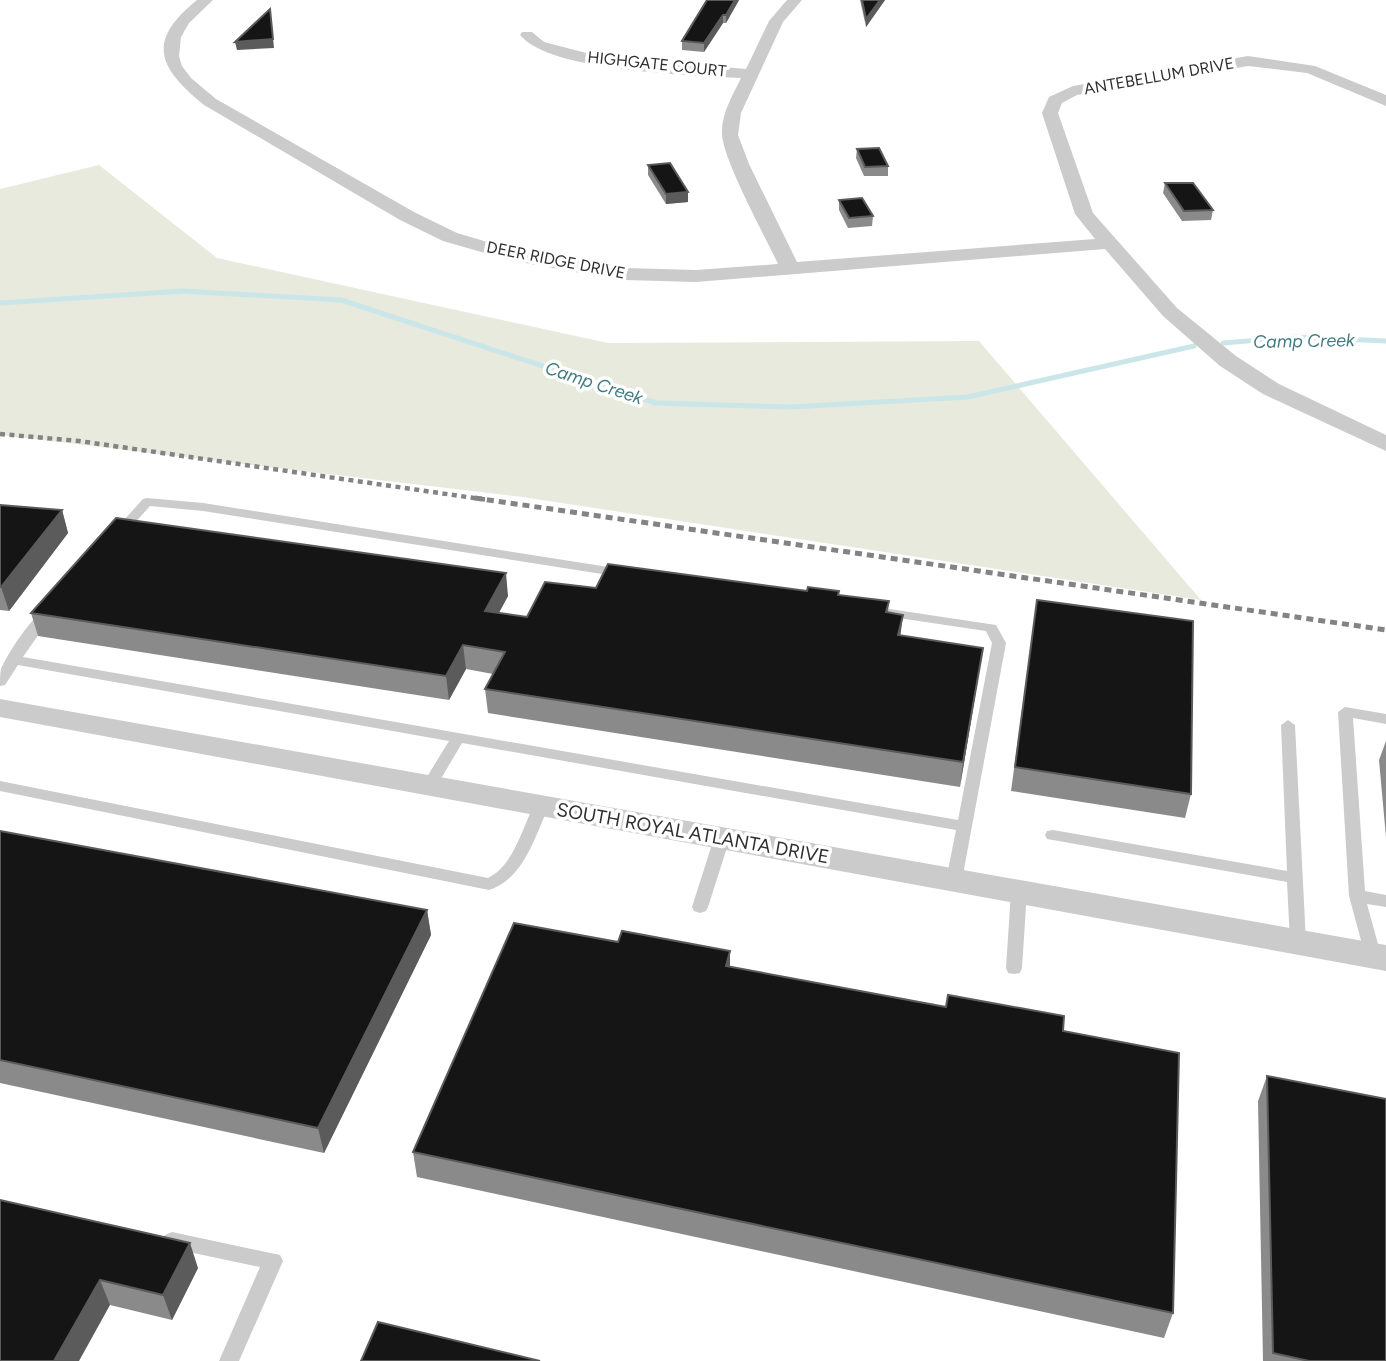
<svg xmlns="http://www.w3.org/2000/svg" width="1386" height="1361" font-family="Figtree,sans-serif">
  <rect width="100%" height="100%" fill="#fff"/>
  <polygon fill="#e8eadd" points="99,165 217,258 608,343 979,341 1201,600 522,497 0,435 0,189"/>
  <g fill="none" stroke-linecap="round" stroke-linejoin="round">
    <g stroke="#cbe6e8" stroke-width="5">
      <polyline points="0,303 182,291 341,300 656,403 791,407 968,397 1194,346"/>
      <polyline points="1223,343 1296,337 1386,341"/>
    </g>
    <g fill="#cbcbcb" fill-rule="evenodd">
      <polygon points="147,498 203,503 621,569 627,573 621,577 203,511 150,506 122,537 114,537 112,534 114,531 143,499"/>
      <path d="M883 608 996 625 1006 643 962 880 960 884H948L946 880 956 830 462 743 435 789H425L422 785 449 741 18 665 5 685 0 686C0 681 0 674 1 669 7 655 32 615 46 610L53 614 23 657 958 820 992 643 986 631 878 615 876 612Z"/>
      <polygon points="1345,707 1386,714 1386,724 1353,718 1365,891 1386,895 1386,907 1367,904 1381,955 1379,959 1373,961 1367,959 1365,955 1349,896 1338,712"/>
      <polygon points="1288,720 1295,725 1306,942 1304,946 1298,948 1292,946 1290,942 1287,882 1053,840 1047,839 1045,835 1047,831 1053,830 1287,871 1281,725"/>
      <path d="M0 781 488 878C515 865 522 826 536 802H546L549 806C535 836 524 879 489 890L0 791Z"/>
      <polygon points="722,833 728,834 730,838 708,907 706,911 700,913 694,911 692,907 714,838 716,834"/>
      <polygon points="1019,885 1025,887 1027,891 1022,968 1020,973 1014,974 1008,973 1006,968 1011,891 1013,887"/>
      <polygon points="172,1232 280,1255 283,1261 239,1361 219,1361 260,1267 165,1247 162,1241 165,1235"/>
    </g>
    <g fill="#cbcbcb" fill-rule="evenodd">
      <path d="M197 0H213L189 23 181 37 179 56 182 66 191 78 216 99 414 212 457 233 511 249 625 268 696 270 778 264C765 236 723 160 722 134 721 114 733 95 741 78 693 75 550 72 520 35L522 32H532L544 42 594 55 746 69 769 21 787 0H802L783 22 741 113 738 135 749 164 797 262 1095 239 1075 214 1042 113 1049 97 1073 86 1248 56 1315 66 1386 95V106L1307 73 1248 66 1077 95 1062 103 1058 113 1093 213 1177 308 1236 356 1279 384 1386 435V451L1263 394 1220 366 1163 316 1105 249 696 282 625 280 580 273 509 260 443 241 400 220 204 105C159 68 145 42 197 0Z"/>
      <polygon points="0,699 1386,945 1386,971 0,717"/>
    </g>
    <polyline stroke="#838383" stroke-width="4.5" stroke-dasharray="5 4.5" stroke-linecap="butt" points="0,434 79,441 488,500"/>
    <polyline stroke="#838383" stroke-width="5" stroke-dasharray="7 5" stroke-linecap="butt" points="475,498 1386,630"/>
  </g>
  <g fill="#8a8a8a">
    <polygon points="739,0 726,23 723,23 704,52 682,50 682,41"/>
    <polygon points="860,0 885,0 866,27"/>
    <polygon points="857,149 888,166 888,176 864,176 856,158"/>
    <polygon points="648,165 688,192 688,202 666,204 648,175"/>
    <polygon points="1165,183 1213,210 1211,220 1182,221 1163,193"/>
    <polygon points="839,200 873,216 872,226 848,228 839,210"/>
    <polygon points="0,505 62,510 68,533 9,611 0,610"/>
    <polygon points="596,588 839,591 839,595 889,601 888,613 903,615 900,636 983,648 960,787 488,713 485,689 493,674 466,669 449,700 38,636 31,613 508,596 499,613 527,617"/>
    <polygon points="1037,600 1191,794 1185,818 1011,791"/>
    <polygon points="1386,741 1386,837 1379,760"/>
    <polygon points="0,831 427,910 431,935 324,1153 0,1083"/>
    <polygon points="730,967 1063,1031 1173,1313 1164,1338 417,1177 413,1152"/>
    <polygon points="1267,1076 1386,1361 1263,1361 1258,1101"/>
    <polygon points="0,1200 198,1268 172,1320 110,1305"/>
  </g>
  <g fill="#5b5b5b">
    <polygon points="735,0 739,0 726,23 726,15"/>
    <polygon points="880,0 885,0 866,27 866,19"/>
    <polygon points="270,9 274,48 237,50 235,42"/>
    <polygon points="723,15 723,23 704,52 704,43"/>
    <polygon points="688,192 688,202 666,204 666,194"/>
    <polygon points="62,510 68,533 9,611 1,587"/>
    <polygon points="506,573 508,596 487,634 485,611"/>
    <polygon points="903,615 900,638 898,635"/>
    <polygon points="463,645 466,669 449,700 446,676"/>
    <polygon points="983,648 979,672 960,787 963,762"/>
    <polygon points="427,910 431,935 324,1153 318,1128"/>
    <polygon points="730,951 730,976 726,966"/>
    <polygon points="190,1243 198,1268 172,1320 163,1295"/>
    <polygon points="100,1280 110,1305 79,1361 54,1361"/>
  </g>
  <g fill="#151515" stroke="#5b5b5b" stroke-width="2">
    <polygon points="707,0 735,0 726,15 723,15 704,43 682,41"/>
    <polygon points="862,0 880,0 866,19"/>
    <polygon points="270,9 273,39 235,42"/>
    <polygon points="879,148 888,166 865,167 857,149"/>
    <polygon points="670,163 688,192 666,194 648,165"/>
    <polygon points="1165,183 1193,183 1213,210 1184,211"/>
    <polygon points="862,198 873,216 849,218 839,200"/>
    <polygon points="0,505 62,510 1,587 0,587"/>
    <polygon points="116,518 506,573 485,611 527,617 545,582 596,588 608,564 807,591 808,587 839,591 838,595 889,601 886,612 903,615 898,635 983,648 963,762 485,689 505,652 463,645 446,676 31,613"/>
    <polygon points="1037,600 1193,621 1191,794 1015,767"/>
    <polygon points="0,831 427,910 318,1128 0,1060"/>
    <polygon points="514,923 618,942 622,931 730,951 726,966 946,1007 948,995 1064,1016 1063,1031 1179,1053 1173,1313 413,1152"/>
    <polygon points="1267,1076 1386,1099 1386,1361 1309,1361 1273,1353"/>
    <polygon points="0,1200 190,1243 163,1295 100,1280 54,1361 0,1361"/>
    <polygon points="378,1322 540,1361 361,1361"/>
  </g>
  <g text-anchor="middle" dominant-baseline="central" stroke-width="7" stroke-linejoin="round" paint-order="stroke">
    <g font-size="16" fill="#2e2e2e" stroke="#fff">
      <text transform="translate(657 64) rotate(6)">HIGHGATE COURT</text>
      <text transform="translate(1159 76) rotate(-10)">ANTEBELLUM DRIVE</text>
      <text transform="translate(556 260) rotate(11)">DEER RIDGE DRIVE</text>
    </g>
    <g font-size="18" font-style="italic" fill="#417c82" stroke="#fff">
      <text transform="translate(1304 341) rotate(-1)">Camp Creek</text>
      <text transform="translate(594 383) rotate(18)">Camp Creek</text>
    </g>
    <g font-size="19" fill="#2e2e2e" stroke="#fff">
      <text transform="translate(693 833) rotate(10)">SOUTH ROYAL ATLANTA DRIVE</text>
    </g>
  </g>
</svg>
